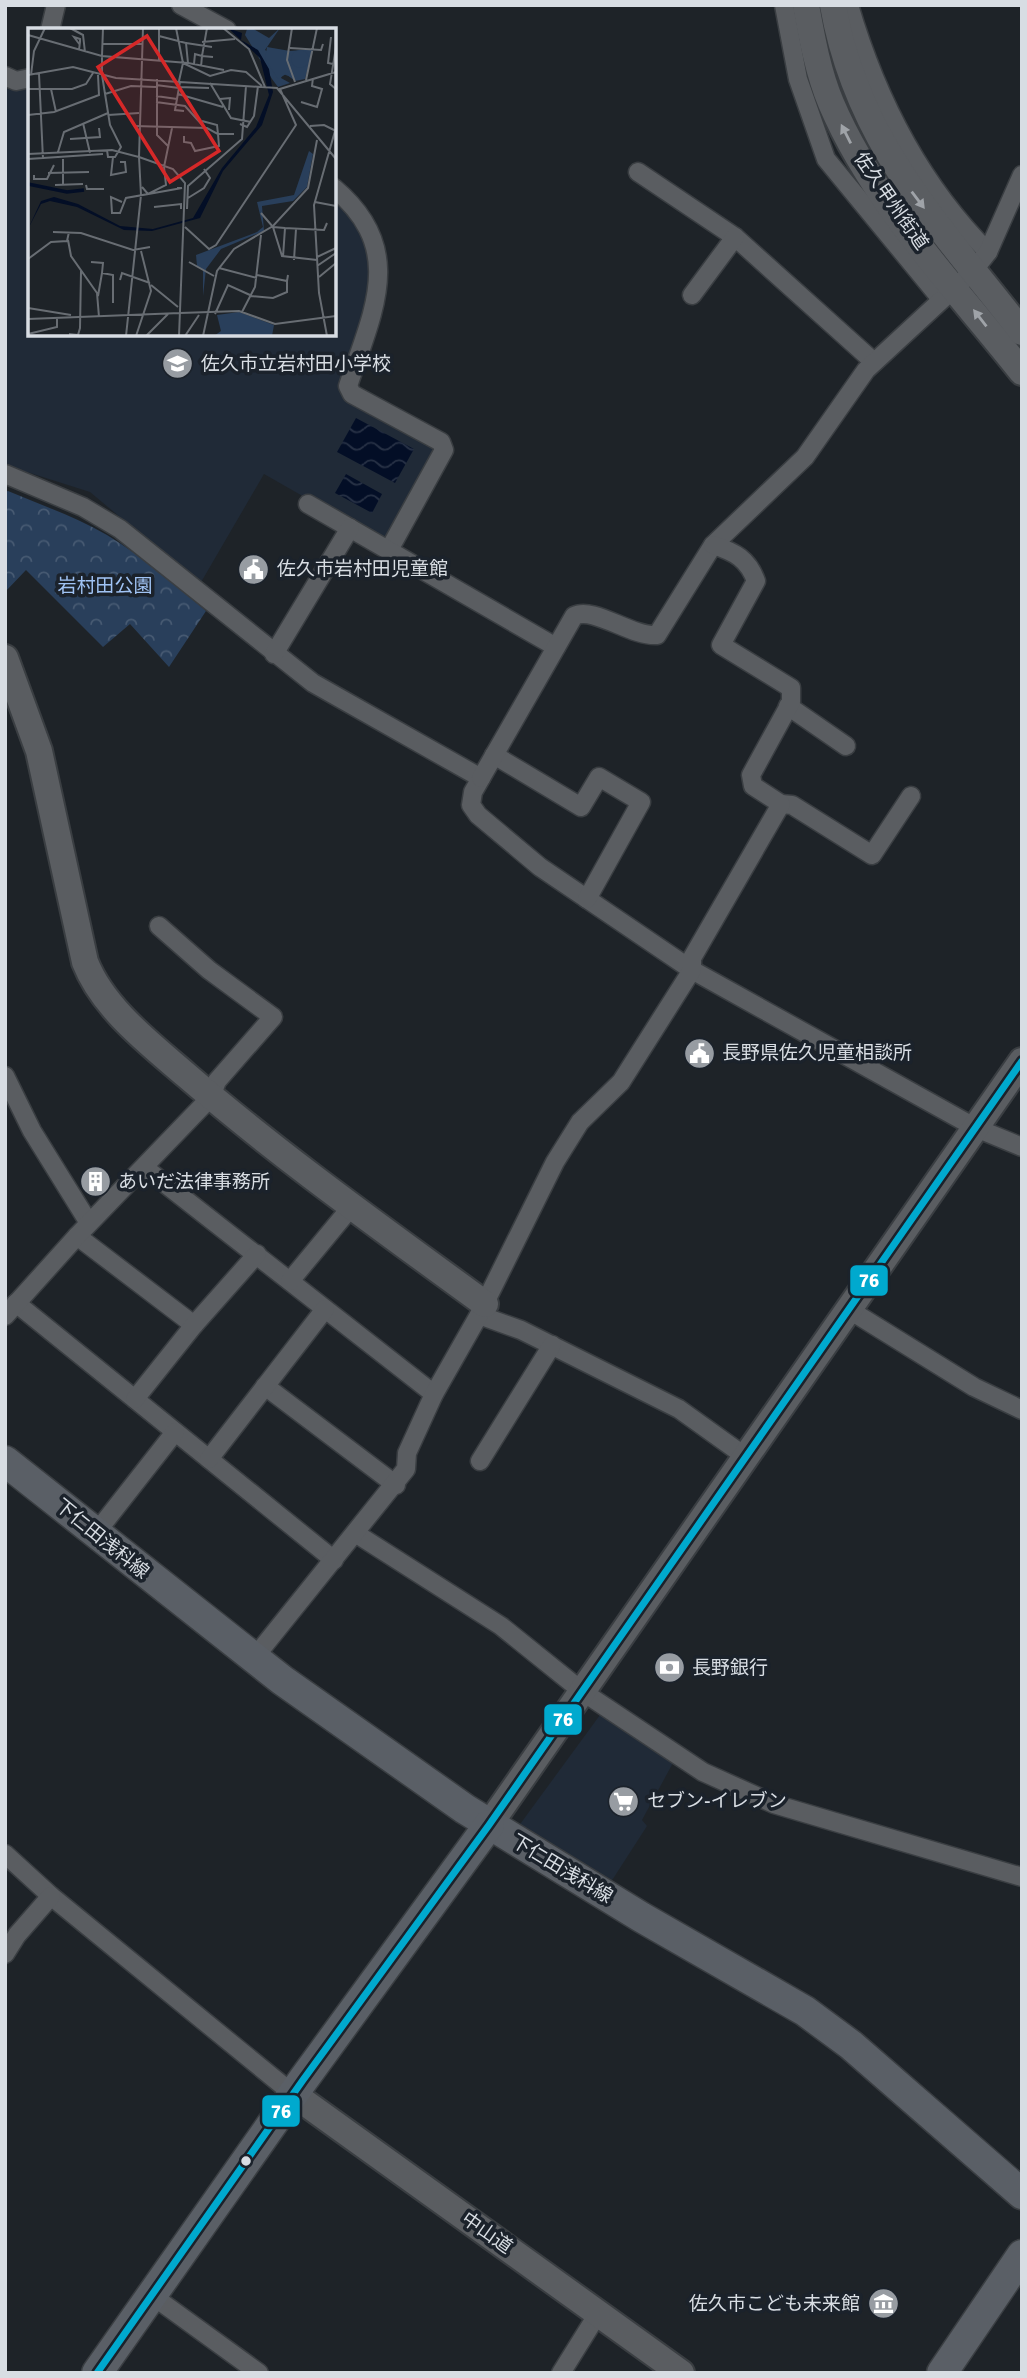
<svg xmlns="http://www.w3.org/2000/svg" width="1027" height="2378" font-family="Signika,'Noto Sans JP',sans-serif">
  <defs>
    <pattern id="park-crowns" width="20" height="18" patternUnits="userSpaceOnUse" patternTransform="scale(1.75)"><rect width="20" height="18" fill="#293f5b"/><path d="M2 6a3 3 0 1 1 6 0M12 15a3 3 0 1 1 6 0" fill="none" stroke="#475a72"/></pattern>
    <pattern id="water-waves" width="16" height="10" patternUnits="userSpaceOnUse" patternTransform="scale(1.75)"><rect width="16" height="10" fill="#030e26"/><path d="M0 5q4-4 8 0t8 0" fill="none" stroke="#273145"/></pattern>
  </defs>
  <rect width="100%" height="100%" fill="#1e2328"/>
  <g fill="#202a37">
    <polygon points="5,89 30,90 30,334 334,334 334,196 368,240 371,306 340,393 435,445 436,451 385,543 264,474 200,584 90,492 5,465"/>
    <polygon points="600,1715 674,1761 642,1820 647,1826 609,1885 518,1827"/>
  </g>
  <path fill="url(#park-crowns)" d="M8 491C41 505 76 517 107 535 142 556 174 584 206 611L169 667 130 624 103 647 26 570 5 592V492Z"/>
  <g fill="url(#water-waves)">
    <polygon points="356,418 414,449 395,483 337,452"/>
    <polygon points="346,474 382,494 372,513 335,493"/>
  </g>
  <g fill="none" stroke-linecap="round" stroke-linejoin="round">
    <defs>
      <g id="street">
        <polyline points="181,5 227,30"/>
        <polyline points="784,5 798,79 826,159 941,299"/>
        <path d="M849 5C876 97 920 184 988 252"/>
        <polyline points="50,30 56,5"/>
        <polyline points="5,76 16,81 30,78"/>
        <polyline points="638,172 735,237 874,362"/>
        <path d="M334 188C407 249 373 311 348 386L352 394 441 442 444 450 389 550"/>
        <polyline points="692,295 735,237"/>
        <polyline points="5,474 83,507 120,529 313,683 481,778 473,792 471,805 478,815 540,867 692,970 976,1128 1022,1147"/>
        <polyline points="308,504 556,647"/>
        <polyline points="274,654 350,528"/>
        <polyline points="788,706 846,746"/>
        <polyline points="494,755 581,807 599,777 641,802 587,899"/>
        <path d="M481 778 574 616C594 606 631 637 657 635L713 545 805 457 866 370 974 270 988 252 1022 175"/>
        <polyline points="781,804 792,805 872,855 911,796"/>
        <polyline points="5,1076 32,1131 89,1223"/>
        <polyline points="145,1168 434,1394"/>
        <polyline points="77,1236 194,1325"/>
        <polyline points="290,1281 352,1206"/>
        <polyline points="16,1303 334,1560"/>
        <polyline points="848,1309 974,1387 1022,1410"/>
        <polyline points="479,1315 521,1330 679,1409 746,1457"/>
        <polyline points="5,1316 77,1236 211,1097 217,1081 273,1017 209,970 159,926"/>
        <polyline points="265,1386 396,1485"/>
        <polyline points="135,1399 194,1325 257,1254"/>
        <polyline points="209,1459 325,1309"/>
        <polyline points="480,1461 552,1345"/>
        <polyline points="355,1533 501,1626 583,1692 703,1772 774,1804 1022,1877"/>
        <polyline points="95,1534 175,1432"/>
        <path d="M254 1658 406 1469 407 1453 434 1394 479 1315 555 1162 580 1122 621 1082 692 970V958L781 804 753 786 751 775 791 702V688L721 645 756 581C748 559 735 552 713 545"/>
        <polyline points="5,1854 51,1896 293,2094"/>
        <polyline points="5,1954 17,1935 51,1896"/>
        <polyline points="150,2294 259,2373"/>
        <polyline points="561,2373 599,2312"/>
      </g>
      <g id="secondary">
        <path d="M806 5C812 38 818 72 831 103 874 204 955 287 1022 372"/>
        <path d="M833 5C857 143 940 226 1022 332"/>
        <path d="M5 658 39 751 85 962C103 1008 149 1043 186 1075 281 1157 384 1230 485 1304"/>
        <polyline points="489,1825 1022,1061"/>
        <polyline points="293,2094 681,2373"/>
      </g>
      <g id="primary">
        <polyline points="5,1461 282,1680 465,1809 641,1917 805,2011 851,2045 1022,2194"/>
        <polyline points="97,2373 303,2080 489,1825"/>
        <polyline points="942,2373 1022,2255"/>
      </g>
    </defs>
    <use href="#street" stroke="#3a3e42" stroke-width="21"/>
    <use href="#secondary" stroke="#3a3e42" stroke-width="30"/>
    <use href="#primary" stroke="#3a3e42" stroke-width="33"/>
    <use href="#street" stroke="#5a5d61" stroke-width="18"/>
    <use href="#secondary" stroke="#5a5d61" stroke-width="26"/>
    <use href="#primary" stroke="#5a5f66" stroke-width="30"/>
    <defs>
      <polyline id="bus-1" points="97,2373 303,2080 489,1825 1022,1061"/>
    </defs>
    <use href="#bus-1" stroke="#1b222b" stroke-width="12"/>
    <use href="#bus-1" stroke="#00a9ce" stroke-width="7"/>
  </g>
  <defs><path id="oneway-solid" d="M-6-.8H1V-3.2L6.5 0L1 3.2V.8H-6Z" transform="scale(1.75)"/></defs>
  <g fill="#9fa3a8">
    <use href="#oneway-solid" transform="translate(846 134) rotate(-117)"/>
    <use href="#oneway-solid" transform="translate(918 200) rotate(53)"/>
    <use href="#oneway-solid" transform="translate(980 318) rotate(-128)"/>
  </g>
  <defs>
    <symbol id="school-disc" viewBox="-11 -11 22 22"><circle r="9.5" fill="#979ca2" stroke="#1b222b"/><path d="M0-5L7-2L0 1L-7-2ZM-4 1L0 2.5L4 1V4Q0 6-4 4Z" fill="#fff"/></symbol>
    <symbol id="civic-disc" viewBox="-11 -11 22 22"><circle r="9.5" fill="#979ca2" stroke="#1b222b"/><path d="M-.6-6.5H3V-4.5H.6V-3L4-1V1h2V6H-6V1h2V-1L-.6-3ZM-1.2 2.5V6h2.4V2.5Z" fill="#fff"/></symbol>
    <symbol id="building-disc" viewBox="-11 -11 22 22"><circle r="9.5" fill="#979ca2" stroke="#1b222b"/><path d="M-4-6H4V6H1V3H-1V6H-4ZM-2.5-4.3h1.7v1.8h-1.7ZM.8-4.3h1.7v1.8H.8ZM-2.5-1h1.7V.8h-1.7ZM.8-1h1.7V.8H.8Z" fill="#fff"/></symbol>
    <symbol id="bank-disc" viewBox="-11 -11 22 22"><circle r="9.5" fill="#979ca2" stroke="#1b222b"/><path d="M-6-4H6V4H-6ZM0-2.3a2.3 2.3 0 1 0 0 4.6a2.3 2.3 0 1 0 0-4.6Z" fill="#fff"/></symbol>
    <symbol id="supermarket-disc" viewBox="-11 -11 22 22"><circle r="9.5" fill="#979ca2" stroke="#1b222b"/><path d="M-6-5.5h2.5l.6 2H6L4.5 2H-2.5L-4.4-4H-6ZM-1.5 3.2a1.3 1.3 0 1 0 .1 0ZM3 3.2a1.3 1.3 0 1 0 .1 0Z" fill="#fff"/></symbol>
    <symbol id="museum-disc" viewBox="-11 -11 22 22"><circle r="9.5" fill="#979ca2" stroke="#1b222b"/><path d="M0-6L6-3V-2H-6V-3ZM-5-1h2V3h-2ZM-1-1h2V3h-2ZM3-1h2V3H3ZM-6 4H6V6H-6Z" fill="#fff"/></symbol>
  </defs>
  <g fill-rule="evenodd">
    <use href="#school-disc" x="160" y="346" width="35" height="35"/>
    <use href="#civic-disc" x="236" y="552" width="35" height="35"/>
    <use href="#civic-disc" x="682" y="1036" width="35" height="35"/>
    <use href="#building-disc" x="78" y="1164" width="35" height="35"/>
    <use href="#bank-disc" x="652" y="1650" width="35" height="35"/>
    <use href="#supermarket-disc" x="606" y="1784" width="35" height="35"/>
    <use href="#museum-disc" x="866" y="2286" width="35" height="35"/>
  </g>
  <circle fill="#d8dde3" stroke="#1b222b" stroke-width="2.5" cx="246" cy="2161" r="6"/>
  <g text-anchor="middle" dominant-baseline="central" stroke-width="7" stroke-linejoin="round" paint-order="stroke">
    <g font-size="19" fill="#d8dde3" stroke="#1b222b">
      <text transform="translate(891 201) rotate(55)">佐久甲州街道</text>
      <text transform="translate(102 1539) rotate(39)">下仁田浅科線</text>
      <text transform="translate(562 1869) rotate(31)">下仁田浅科線</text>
      <text transform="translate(487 2233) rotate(35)">中山道</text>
    </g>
    <g font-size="19" fill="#d8dde3" stroke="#1b222b" text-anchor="start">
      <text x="201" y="364">佐久市立岩村田小学校</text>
      <text x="277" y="569">佐久市岩村田児童館</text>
      <text x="722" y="1053">長野県佐久児童相談所</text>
      <text x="118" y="1182">あいだ法律事務所</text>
      <text x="692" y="1668">長野銀行</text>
      <text x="647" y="1801">セブン-イレブン</text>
      <text x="860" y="2304" text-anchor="end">佐久市こども未来館</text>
    </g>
    <g font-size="19" fill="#a0c3f4" stroke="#1b222b">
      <text x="105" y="586">岩村田公園</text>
    </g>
  </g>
  <g transform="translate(28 28)">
    <rect width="308" height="308" fill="#1e2328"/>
    <path d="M224 0 241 10 252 0 237 22 249 29 263 49 255 46 253 50 262 55 250 59 244 51 217 7 219 1ZM281 123 285 126 279 159 265 173 234 178 236 203 193 221 178 241 175 268V242L169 238 168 227 229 204 235 199 229 174 266 167Z" fill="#293f5b"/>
    <path d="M239 19 262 23 285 21 277 51 267 53 258 46 250 51 237 31ZM211 284 246 297 244 308H186L193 303 189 287Z" fill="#293f5b"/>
    <path d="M263 31a9 9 0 1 1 18 0a9 9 0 1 1-18 0Z" fill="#293f5b"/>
    <path d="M200 0 214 5 213 12 230 22 241 41 245 64 234 97 195 143 172 190 124 203 96 202 49 179 22 173 13 176 0 201 13 173 26 169 50 176 92 198 125 201 165 190 194 140 228 99 241 67 232 30Z" fill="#030e26"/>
    <path fill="none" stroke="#030e26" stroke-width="3.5" d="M0 156 39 164 56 162"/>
    <path fill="none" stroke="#686d73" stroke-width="2" d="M42 0 55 7 57 24M75 0 74 28 160 35M131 0V33M148 0 155 35 151 53M195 0 221 21 237 59M264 0 259 32 267 54M0 7 74 28V47M131 8 158 15 160 35 196 42M303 9 300 35 305 36M174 14 207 11M158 15 184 19M75 16H115M308 19 302 56 308 61M262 20 293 22 295 16M51 22 52 14V11L46 9 52 17M155 35 182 48 203 42 218 44 234 58M166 36 167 26 174 28 179 0M173 39 174 28 185 29M11 46 15 131M0 47 45 39 88 50 249 60 308 131M3 47 6 23 17 0M74 47 82 97 93 119 87 129H80L79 122M129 51V107L140 118M278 52 289 0M152 54 147 82 156 83M182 55 203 90 223 94M128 57 151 60M151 59 181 60M0 61H44L58 56 65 45M23 61 28 84M77 66 103 58 128 59M150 66 195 79M128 68 149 71M192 71 202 70 201 82M128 74 157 78 177 100M273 74 289 79 294 61 284 58 285 50M0 87 26 84 71 67 70 47M80 87 111 85M174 93 189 97 190 106H206M55 95 62 125M212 96 219 99 226 88 230 58M106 98 179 100 190 106 191 118 167 123 163 115 156 114V108M282 98 296 97 308 103M42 111 72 109 71 100M30 124 36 104 80 85M0 126 84 122 111 129 113 167 98 308M85 129 83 147 98 144 97 134H92M111 129 145 141 157 155 151 308M111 129 115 0M0 131 75 126M35 131V157M20 145 61 144M6 147V151H19L26 137M27 157 55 156M58 157 59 161H76M114 159 120 166 138 157 136 139 144 100M160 170 176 160 182 150 176 141M94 174 83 169 84 185H92L98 170 154 160H149M287 174 308 178M126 179 153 176V181M159 181 160 158 214 111 218 58M233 185 245 199 257 200M157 199 181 221 188 217 268 97 252 61 308 44M245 199 254 228 289 232M25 204 53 205 105 222 122 219M40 212 43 228 69 265 71 289M255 229 257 200 296 202 299 195M289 229 308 220M0 231 23 214 39 213 41 204M266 232 268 201M63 234 75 235 74 245M161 234 186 248M289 238 308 225M191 240 229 250M229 247 259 253 260 247M291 249 308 235M92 252 94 245 122 255M123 257 150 279M70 268 74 245 85 247V275M222 268 245 270 259 264V253M0 280 43 287M214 284 227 259 233 207M152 285 211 283 247 296 308 288M187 286 200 257 222 267M0 291 152 285M0 306 29 299V291M41 306 50 307 52 300 53 243M108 308 123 263 113 223M118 308 140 286M157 308 171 287M175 308 189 243 206 221 245 198 280 160 289 112M299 308 291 265 286 177 307 103"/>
    <path fill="#d62828" fill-opacity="0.15" stroke="#d62828" stroke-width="3.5" d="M119 8 191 123 142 154 70 39Z"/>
    <rect width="308" height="308" fill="none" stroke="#d8dde3" stroke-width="3.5"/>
  </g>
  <g stroke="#1b222b" stroke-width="2.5">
    <rect x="849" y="1264" width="40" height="33" rx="7" fill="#00a9ce"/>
    <rect x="543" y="1703" width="40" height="33" rx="7" fill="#00a9ce"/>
    <rect x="261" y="2094" width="40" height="34" rx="7" fill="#00a9ce"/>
  </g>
  <g font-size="19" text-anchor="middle" font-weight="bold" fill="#fff">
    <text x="869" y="1287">76</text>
    <text x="563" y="1726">76</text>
    <text x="281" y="2118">76</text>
  </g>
  <rect width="1027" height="2378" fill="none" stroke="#d8dde3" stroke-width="14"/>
</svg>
